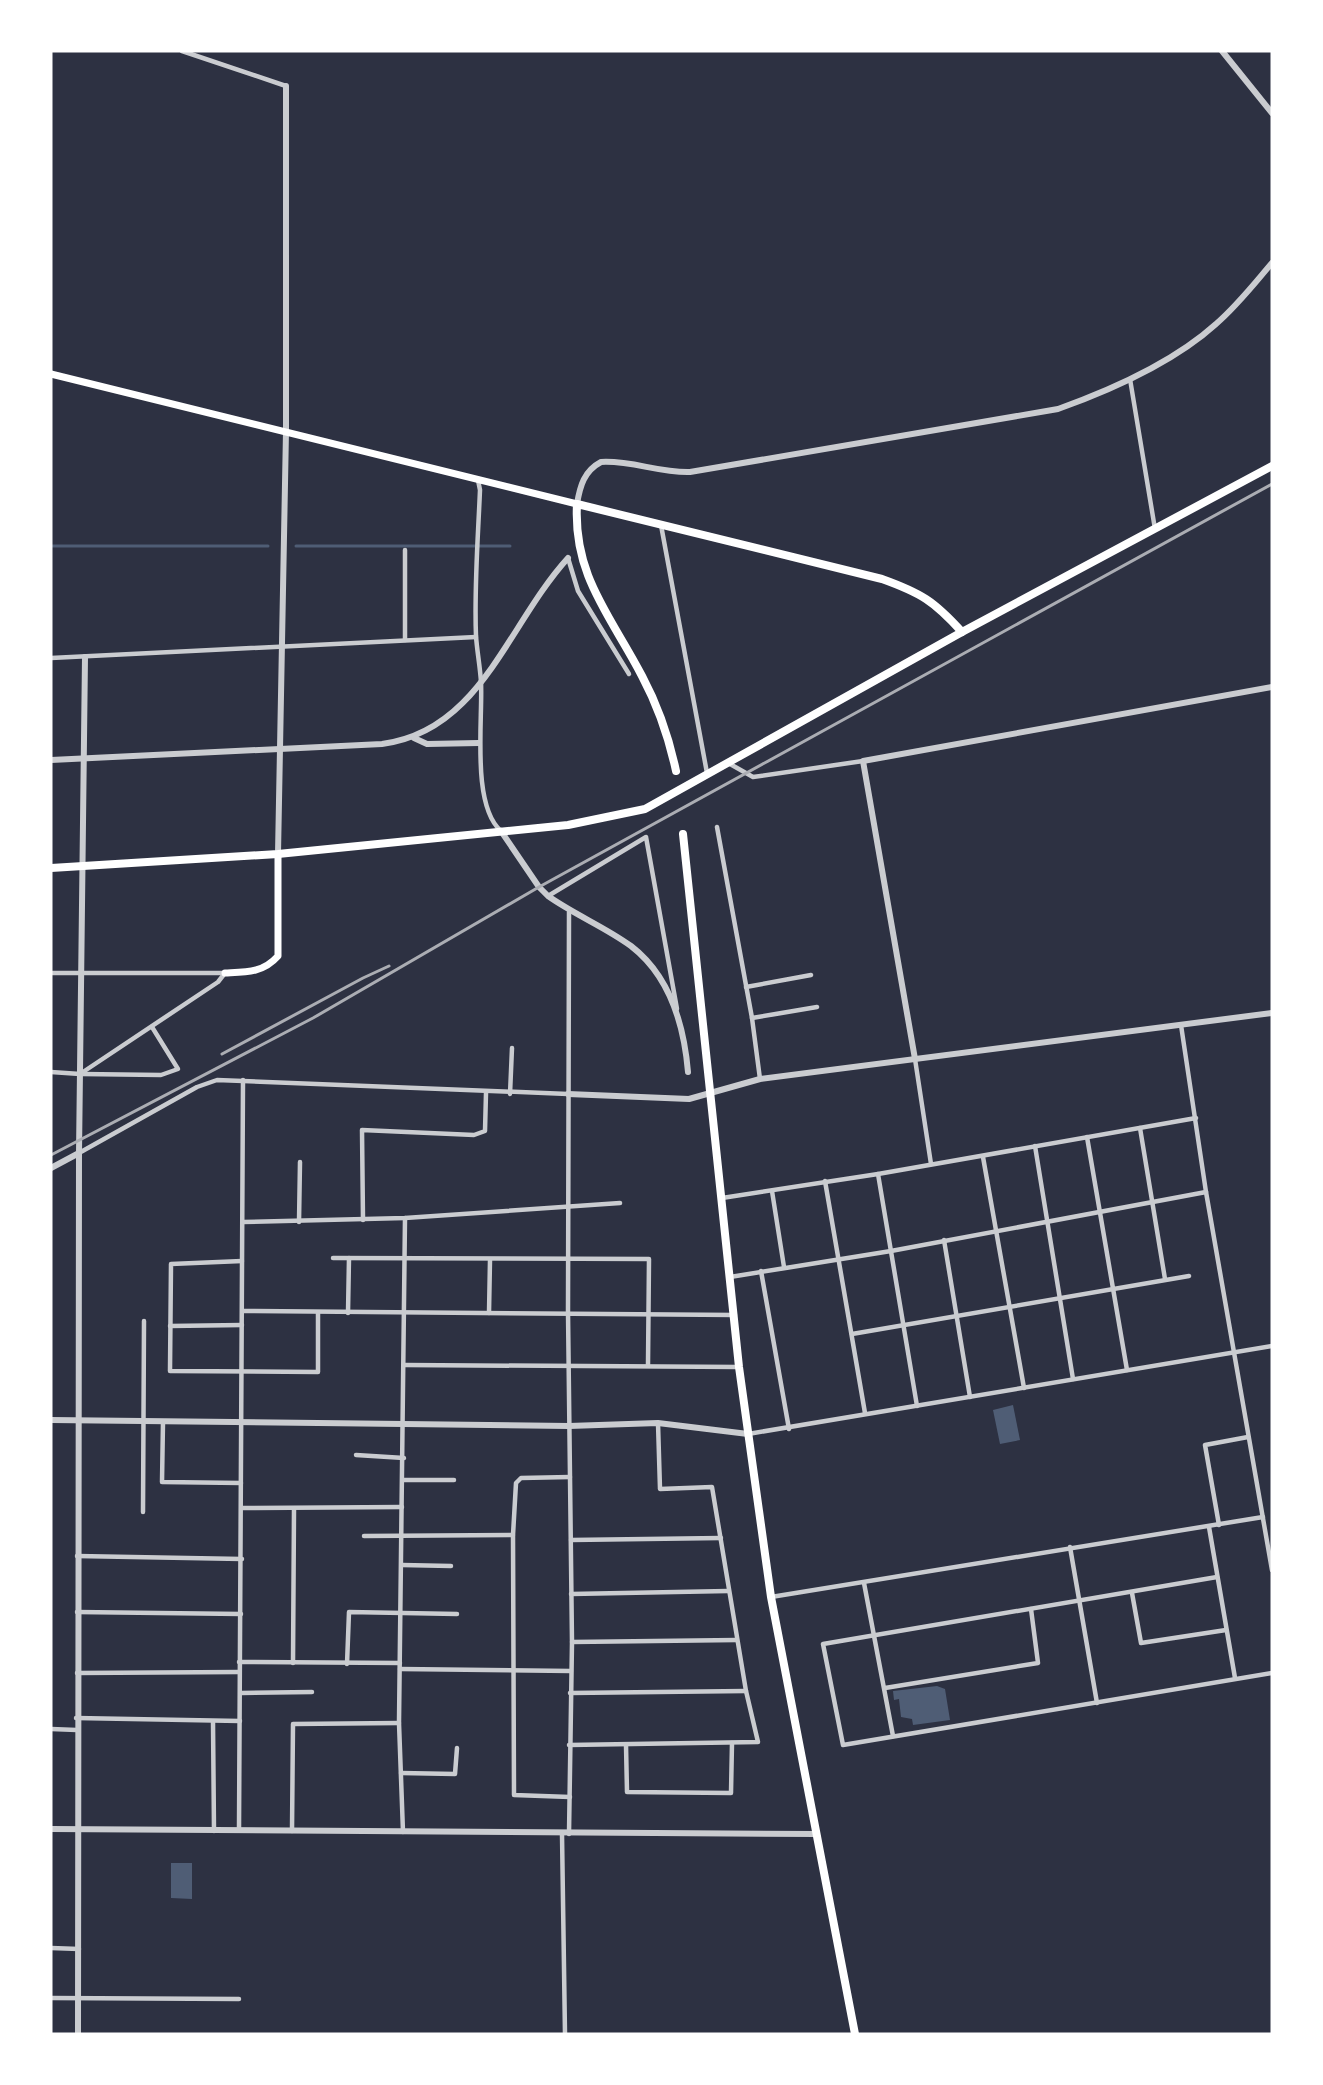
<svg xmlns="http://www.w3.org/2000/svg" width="1323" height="2085" font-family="Manrope,sans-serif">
  <rect width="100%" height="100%" fill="#2d3142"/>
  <g fill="#4f5d75">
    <polygon points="1013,1405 1020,1440 1000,1444 993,1410"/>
    <polygon points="937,1686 945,1689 950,1720 913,1725 912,1719 901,1717 899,1699 894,1700 893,1691"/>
    <polygon points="171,1863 192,1863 192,1899 171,1898"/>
  </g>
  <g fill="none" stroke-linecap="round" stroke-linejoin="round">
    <g stroke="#4f5d75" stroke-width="3">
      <polyline points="51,546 268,546"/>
      <polyline points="296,546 510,546"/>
    </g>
    <g stroke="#caccd0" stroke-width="4.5">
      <polyline points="182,51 286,86"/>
      <polyline points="1130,379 1155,529"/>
      <path d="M478 480 480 490C478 538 474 588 476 636 477 651 480 666 481 682 483 719 471 805 501 831"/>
      <polyline points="661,525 707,773"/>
      <polyline points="568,558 578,591 629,674"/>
      <polyline points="405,640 405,550"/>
      <polyline points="51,658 476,637"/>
      <polyline points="730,764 753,777 863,761"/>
      <polyline points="717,827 752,1018 760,1079"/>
      <polyline points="548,896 646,837 677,1009"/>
      <polyline points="51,973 225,973"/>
      <polyline points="746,987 811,975"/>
      <polyline points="752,1018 817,1007"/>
      <polyline points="1181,1025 1206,1192 1272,1570"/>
      <polyline points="915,1059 931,1164"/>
      <polyline points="51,1072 80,1074 218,982 225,973"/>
      <polyline points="81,1074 161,1075 178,1069 152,1027"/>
      <polyline points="510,1094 512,1048"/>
      <polyline points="1140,1128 1165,1279"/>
      <polyline points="1087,1137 1127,1370"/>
      <polyline points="1035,1146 1073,1379"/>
      <polyline points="79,1153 197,1087 217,1080 568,1094"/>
      <polyline points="983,1157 1024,1388"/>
      <polyline points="878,1174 917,1406"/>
      <polyline points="825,1181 865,1413"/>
      <polyline points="772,1191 784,1267"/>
      <polyline points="722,1198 878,1174 1196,1118"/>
      <polyline points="363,1220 362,1130 474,1135 485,1131 486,1093"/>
      <polyline points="243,1222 405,1218 620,1203"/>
      <polyline points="299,1222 300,1162"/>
      <polyline points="944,1240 970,1397"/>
      <polyline points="333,1258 649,1259 648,1365"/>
      <polyline points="242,1261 171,1264 170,1371 318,1372 318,1313"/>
      <polyline points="761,1271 789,1429"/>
      <polyline points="730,1277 891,1251 1206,1192"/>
      <polyline points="243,1311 735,1315"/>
      <polyline points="348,1313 349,1258"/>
      <polyline points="489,1313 490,1260"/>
      <polyline points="170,1326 242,1325"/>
      <polyline points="852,1334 1189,1276"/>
      <polyline points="405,1365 739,1367"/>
      <polyline points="163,1422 162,1482 241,1483"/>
      <polyline points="748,1434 1272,1346"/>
      <polyline points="356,1455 404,1458"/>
      <polyline points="570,1477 521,1478 516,1483 513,1535 514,1795 570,1797"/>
      <polyline points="403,1480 454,1480"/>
      <polyline points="243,1508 402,1507"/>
      <polyline points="143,1512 144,1321"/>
      <polyline points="1219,1525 1205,1445 1248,1437"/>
      <polyline points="1209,1527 1235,1678"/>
      <polyline points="364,1536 513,1535"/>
      <polyline points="571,1540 721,1538"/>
      <polyline points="1070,1547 1097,1703"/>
      <polyline points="77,1556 242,1559"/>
      <polyline points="402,1565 451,1566"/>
      <polyline points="1217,1577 823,1644 843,1745 1272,1673"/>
      <polyline points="864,1583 893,1736"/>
      <polyline points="1132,1593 1141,1643 1226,1630"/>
      <polyline points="571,1594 728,1591"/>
      <polyline points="771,1597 1263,1517"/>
      <polyline points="77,1612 241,1614"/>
      <polyline points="572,1642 737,1640"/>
      <polyline points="239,1662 400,1663"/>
      <polyline points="293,1663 294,1509"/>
      <polyline points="347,1664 349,1612 457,1614"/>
      <polyline points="400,1669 571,1671"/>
      <polyline points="77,1673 239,1672"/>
      <polyline points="885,1688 1038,1663 1031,1609"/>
      <polyline points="241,1693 312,1692"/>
      <polyline points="570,1693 746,1691"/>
      <polyline points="76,1718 240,1721"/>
      <polyline points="213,1722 214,1831"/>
      <polyline points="51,1729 77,1730"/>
      <polyline points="569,1745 758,1742 746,1691 712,1487 660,1489 658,1423"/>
      <polyline points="626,1745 627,1792 731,1793 732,1743"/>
      <polyline points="401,1773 455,1774 457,1748"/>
      <polyline points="239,1830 243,1080"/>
      <polyline points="292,1831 293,1724 399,1723"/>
      <polyline points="403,1832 399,1723 405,1218"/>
      <polyline points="562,1834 565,2034"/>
      <polyline points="569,1834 572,1642 568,1312 569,912"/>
      <polyline points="51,1948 79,1949"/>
      <polyline points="51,1998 239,1999"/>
    </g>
    <g stroke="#caccd0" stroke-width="6">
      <polyline points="1222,51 1272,113"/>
      <path d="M577 504C580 486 584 471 601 462 631 460 659 473 690 472L1058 409C1111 390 1174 362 1216 324 1237 306 1254 284 1272 263"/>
      <polyline points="414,738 427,744 479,743"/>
      <path d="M51 760 382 744C481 731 507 625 568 558"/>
      <path d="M501 831 539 887 548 896C575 915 605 927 631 946 670 976 684 1025 688 1072"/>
      <polyline points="278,854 286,431 286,86"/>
      <polyline points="915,1059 863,761 1272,687"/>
      <polyline points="568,1094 689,1099 760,1079 1272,1013"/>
      <polyline points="51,1168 79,1153"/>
      <polyline points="51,1420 569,1426 658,1423 748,1434"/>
      <polyline points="51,1829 817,1834"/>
      <polyline points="78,2034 79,1153 85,657"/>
    </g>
    <g stroke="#fff" stroke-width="7">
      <polyline points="51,374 577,504"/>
      <path d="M225 973C246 972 263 973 278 956V854"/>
    </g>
    <g stroke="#fff" stroke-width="8">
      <path d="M676 771C669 738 658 706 642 676 611 616 573 576 577 504L882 579C921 593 934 601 962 632"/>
      <polyline points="683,834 739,1367 771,1597 855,2034"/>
    </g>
    <polyline stroke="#fff" stroke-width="8" points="51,868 278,854 568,825 645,809 962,632 1272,466"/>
    <g stroke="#abadb3" stroke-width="3">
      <polyline points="222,1054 363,978 389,966"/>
      <polyline points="51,1155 313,1018 539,887 1272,484"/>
    </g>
  </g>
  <rect width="1323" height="2085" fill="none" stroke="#ffffff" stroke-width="105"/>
</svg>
